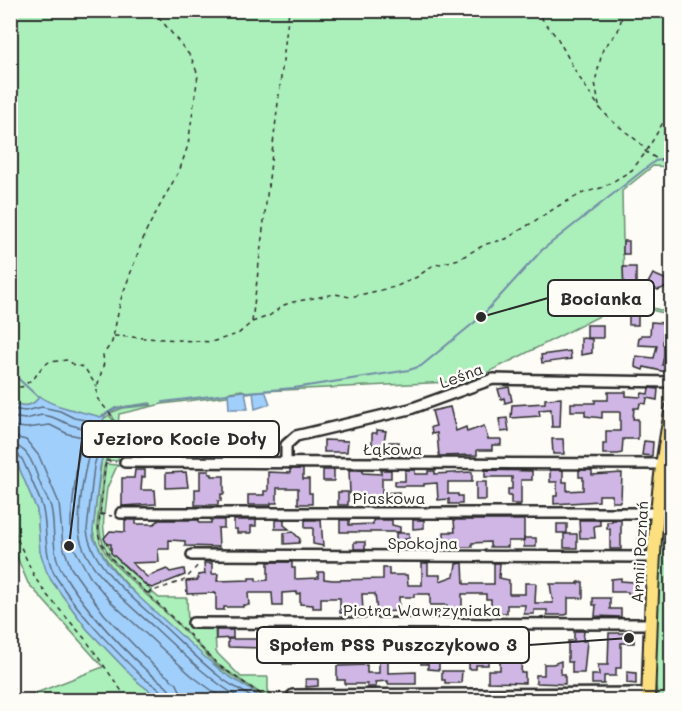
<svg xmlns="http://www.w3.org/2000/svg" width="682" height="711" font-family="Mali,sans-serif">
  <rect width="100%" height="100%" fill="#fdfcf7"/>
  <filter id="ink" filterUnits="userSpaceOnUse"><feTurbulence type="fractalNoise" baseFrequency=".0167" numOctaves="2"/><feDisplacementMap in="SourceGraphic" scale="12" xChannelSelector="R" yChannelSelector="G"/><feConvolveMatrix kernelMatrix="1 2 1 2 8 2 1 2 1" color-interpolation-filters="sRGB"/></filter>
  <g filter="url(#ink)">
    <g fill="#abefba" stroke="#6b8d72" stroke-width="1.5">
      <path d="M11 11H671V167L653 166 622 191 624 293 610 292 606 298 612 303 623 300 668 312 671 340 667 314 625 303 471 381 263 391 247 393 242 390 230 392 227 396 162 404 119 414 116 451 119 461 107 460C111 445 122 426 110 413L123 408 151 405 150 403 115 408 101 417C83 413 53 408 40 396 33 408 22 407 11 402Z"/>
      <path d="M109 415 113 420 114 430 104 467 97 524 100 542 105 552 117 567 182 628 216 665 269 700H261C252 689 236 682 224 673 193 649 96 567 93 530L102 457V420Z"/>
      <polygon points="671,432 672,584 666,700 658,700 654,672 661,513"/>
      <polygon points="10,455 18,465 37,510 40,551 51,580 87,629 138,682 162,700 18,700 103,667 28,583 11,543"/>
      <polygon points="106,464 127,466 117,466 107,488 104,514 100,513"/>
      <path d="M99 515H104C99 555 127 566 152 591L147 593C122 569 96 553 99 515Z"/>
      <polygon points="639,516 645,516 649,520 647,553 638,553"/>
      <polygon points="152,592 159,598 187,598 188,626 215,627 216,652 241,677 268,677 268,690 274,700 270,700 271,698 269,699 217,664 148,594"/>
    </g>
    <g fill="#a1cffc" stroke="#728da8" stroke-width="1.5">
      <polygon points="245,391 248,409 229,409 228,393"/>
      <polygon points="263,391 266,393 270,404 255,409 253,392"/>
      <path d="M39 396C55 408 81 411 101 417L106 414 103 420 107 424 108 434 100 467 93 530V537L108 564 128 587 207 659 225 674 253 691 261 700H162L138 682 87 629 51 580 46 570 40 551 37 510 18 465 11 454V402C21 407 34 408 39 396Z"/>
    </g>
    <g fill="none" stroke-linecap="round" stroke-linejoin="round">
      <g stroke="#5a6d7f" stroke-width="1.5">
        <path d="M10 409 25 411 42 407 60 411 74 418 96 422 101 427 102 439 94 466 87 530C90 565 134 599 159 622 179 640 198 660 220 677 230 686 244 690 254 700"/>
        <path d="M10 417 25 419 42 415 52 417 71 425 94 431C95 441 89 452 87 462 82 483 79 509 79 531 81 566 129 605 154 627 183 654 209 680 243 700"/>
        <polyline points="10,426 26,428 50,425 68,434 83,437 77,464 71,519 71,539 74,548 90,577 112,603 192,676 225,700"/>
        <polyline points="10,436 26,440 39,456 59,503 63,546 71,568 104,614 153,665 177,684 181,693 182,700"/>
        <path d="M10 445C32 446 35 474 43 490 45 496 49 500 51 507 56 529 50 552 63 573 85 609 116 642 147 671 156 680 172 686 173 700"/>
        <path d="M10 452C16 453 18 454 22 459 24 463 43 505 43 510 48 533 43 555 56 577 79 614 110 645 140 675 148 683 164 689 165 700"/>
      </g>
      <g stroke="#728da8" stroke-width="2">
        <polyline points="10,371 38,397"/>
        <polyline points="246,392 294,388 409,370 421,366 481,317 542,250 655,161 661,160 672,163"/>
        <polyline points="163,402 227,394"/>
        <polyline points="106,414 117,408 151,404"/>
      </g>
    </g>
    <g fill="#cfb6e5" stroke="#2b2b2b" stroke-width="1.5">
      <rect x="623" y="241" width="6" height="13"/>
      <polygon points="623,267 636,267 636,292 624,292"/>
      <polygon points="671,269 672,285 658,290 647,285 653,274 667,280"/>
      <polygon points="638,305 638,325 629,325 629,309 636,309"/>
      <polygon points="651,322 664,323 663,344 667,345 662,365 672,367 670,373 644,367 643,370 635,367 636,356 654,358 657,346 638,345 639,337 641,337 641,335 650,335"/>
      <rect x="587" y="325" width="16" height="13"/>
      <polygon points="581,338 592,339 592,353 581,355"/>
      <polygon points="570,351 571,359 542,363 541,355"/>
      <polygon points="509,387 512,401 505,403 504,398 501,399 498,389"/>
      <polygon points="649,388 658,389 657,400 647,398 646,404 640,403 639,408 634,408 633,419 638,419 638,439 623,439 622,453 618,454 603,454 603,444 606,444 606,431 620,431 620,412 602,412 602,418 585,416 585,411 571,411 571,403 595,403 595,400 608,400 608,392 626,392 626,396 641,397 642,393 648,394"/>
      <polygon points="561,398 560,427 552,427 551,409 539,410 540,416 511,418 512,405 545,403 545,399"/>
      <polygon points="450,407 456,431 466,427 467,432 484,426 488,439 501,439 501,445 492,445 492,450 477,450 477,455 439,456 437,433 432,434 431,427 436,426 432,411"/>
      <polygon points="507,418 509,431 501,432 499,419"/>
      <polygon points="377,430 386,431 383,446 372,446 372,433 377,433"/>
      <polygon points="552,439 563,439 564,454 553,454"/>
      <polygon points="324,440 348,441 347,452 324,452"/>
      <polygon points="644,441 653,442 652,456 642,455"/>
      <rect x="389" y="442" width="10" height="14"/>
      <polygon points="290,469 303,469 303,479 309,479 309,493 312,493 312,504 298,504 298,488 277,488 277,503 271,503 271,505 248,505 248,495 264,495 264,491 268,491 268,472 290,473"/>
      <polygon points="135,470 145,470 145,477 142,477 141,490 155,490 156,504 122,506 122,478 134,478"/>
      <rect x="323" y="470" width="11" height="11"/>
      <polygon points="349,470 363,470 363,473 381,474 381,470 391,470 391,478 382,478 382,493 399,492 400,506 390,506 390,500 378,500 378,505 371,505 371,495 350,494"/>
      <polygon points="405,470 415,470 415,474 428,474 428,471 435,471 435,474 472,472 472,482 448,482 448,494 458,494 458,496 462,496 462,504 449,504 449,499 438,500 437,483 424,484 424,486 395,486 395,481 405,481"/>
      <polygon points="485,470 532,471 532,480 521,480 521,504 511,504 511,496 508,496 508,489 512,489 512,477 485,477"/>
      <polygon points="550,470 563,470 563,482 567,482 567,491 583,490 583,477 579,477 579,470 592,470 592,475 622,473 621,499 620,502 612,502 612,495 599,495 599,501 554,504 554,496 557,496 557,482 550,482"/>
      <polygon points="200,471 209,471 209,474 212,474 212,476 224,476 224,494 221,494 221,501 218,501 218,505 195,505 195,489 200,489"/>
      <polygon points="186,472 188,487 166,488 166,473"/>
      <rect x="476" y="482" width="10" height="18"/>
      <rect x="338" y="492" width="10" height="13"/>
      <polygon points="125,520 136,520 136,524 154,524 159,520 199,520 199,523 211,523 211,520 224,520 224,528 218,528 219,547 185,546 185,541 169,540 169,549 158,549 159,562 132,563 147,577 167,569 170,572 184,569 185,575 152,588 147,586 111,553 111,544 107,544 104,538 110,531 125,532"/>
      <polygon points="234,520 256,520 256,526 251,526 251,533 237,533 237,529 234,529"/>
      <polygon points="275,520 284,520 284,525 289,529 275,529"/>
      <polygon points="305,520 321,520 323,546 313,544 313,528 305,528"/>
      <polygon points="340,520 349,520 349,525 373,524 373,520 392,520 392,525 400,527 400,532 340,532"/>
      <polygon points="413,520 424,520 424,528 413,529"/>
      <polygon points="454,520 524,520 524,541 508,541 508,547 490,547 490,542 472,543 472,547 456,547 456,540 444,541 444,532 455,532"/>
      <polygon points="579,520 600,520 600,525 594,526 595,538 580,538"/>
      <polygon points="612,520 621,520 621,549 610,549 610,529 607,529 607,522 612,522"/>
      <rect x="557" y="524" width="10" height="9"/>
      <polygon points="293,532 300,539 299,543 284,544 284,533"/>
      <polygon points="396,533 409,533 409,539 405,539 405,548 396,548"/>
      <rect x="564" y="534" width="13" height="14"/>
      <rect x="524" y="538" width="12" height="9"/>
      <rect x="354" y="542" width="11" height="7"/>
      <polygon points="268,562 292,562 292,568 295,568 295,579 318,578 318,572 324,572 324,579 333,580 383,579 383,568 389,568 389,575 407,575 408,585 422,585 422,563 428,563 428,575 440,575 440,581 454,576 456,564 463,563 464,584 494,584 494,563 500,563 499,578 509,580 509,594 525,594 525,583 536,583 535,603 553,603 550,584 578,584 578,582 583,582 583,598 568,598 568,614 565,615 547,615 547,610 534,610 534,614 524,614 525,605 507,605 507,613 491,613 491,599 486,599 486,594 462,594 462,607 458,607 458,613 447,613 447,605 430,605 430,594 414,594 414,597 399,597 399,611 377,612 375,594 362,594 363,612 340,613 340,598 321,598 321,608 313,608 313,605 300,604 300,593 297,594 297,592 282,593 282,606 273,606 272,593 248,593 249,605 243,605 243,607 224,607 224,610 216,610 216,593 187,594 186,581 198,580 198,575 205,574 204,563 212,563 212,574 218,574 217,581 249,580 249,578 256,578 256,581 268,580"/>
      <polygon points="621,578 621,581 634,582 634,595 628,594 628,592 611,592 611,579"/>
      <polygon points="593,598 610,598 610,609 621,609 621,617 595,616 596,605 593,605"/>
      <polygon points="216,630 233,630 233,638 216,639"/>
      <polygon points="270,630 300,630 300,637 305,637 304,650 294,650 295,664 283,664 283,656 265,655 265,648 228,647 228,639 269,639"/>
      <polygon points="338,630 354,630 354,636 367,636 367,630 377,630 377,633 390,633 390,630 428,631 427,637 421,637 421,644 409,644 409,638 388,639 388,673 416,672 416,684 388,684 388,681 375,682 376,687 367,687 367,684 345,684 345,680 337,680 337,666 367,665 367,673 379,673 379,652 362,653 362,648 356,648 356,642 338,641"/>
      <polygon points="492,630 492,636 494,637 507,637 507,634 513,634 513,630 524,630 524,640 520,640 520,655 522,655 521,673 525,673 525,683 488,682 488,670 500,670 500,660 511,660 511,648 501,646 501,645 488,645 488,665 476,665 476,669 469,669 469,659 478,659 478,648 459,648 459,631"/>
      <polygon points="574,631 584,631 583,641 587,641 584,673 572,673 572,662 568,662 568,641 574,641"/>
      <polygon points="609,633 634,633 634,643 621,643 621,668 616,668 616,676 604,676 604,684 592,684 592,675 599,675 598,665 608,665"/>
      <polygon points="421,658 439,658 439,670 428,669 428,664 421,664"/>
      <polygon points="561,661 561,674 565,674 565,684 536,683 536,675 544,675 544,664 553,664"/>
      <polygon points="442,671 462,671 461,683 445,683 445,680 442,680"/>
      <polygon points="627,672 636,673 636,684 627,683"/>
      <polygon points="306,679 318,679 318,686 306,687"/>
    </g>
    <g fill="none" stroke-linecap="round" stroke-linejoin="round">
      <defs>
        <g id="minor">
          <polyline points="125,462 661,464"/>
          <polyline points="286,462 286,445 296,436 410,409 493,379 672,382"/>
          <polyline points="121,513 657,513"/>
          <polyline points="192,555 654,557"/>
          <polyline points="193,623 651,624"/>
          <polyline points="293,695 648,693"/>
        </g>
        <path id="major" d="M648 700C652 603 652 503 672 407"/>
      </defs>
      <use href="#minor" stroke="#2b2b2b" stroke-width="14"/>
      <use href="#major" stroke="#2b2b2b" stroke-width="16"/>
      <g stroke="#2b2b2b" stroke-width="1.5" stroke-dasharray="4.5 4.5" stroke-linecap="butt">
        <polyline points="153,10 191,57 198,75 188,145 180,169 146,231 121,299 112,342 103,355 104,363 97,388 97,398 112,416 115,425 105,467 98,534 101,542 112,559 183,628 217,664 269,700"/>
        <polyline points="535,10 558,39 577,74 599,107 611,120 640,143 646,152 657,159 672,159"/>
        <polyline points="599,106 595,82 603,49 618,31 624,10"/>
        <polyline points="252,322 269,316 284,305 293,302 335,294 350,297 395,287 417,277 432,266 459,259 486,244 506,239 560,205 583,193 604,187 632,170 646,152 672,107"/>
        <polyline points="114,336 211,342 238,334 252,322 289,10"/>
        <polyline points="10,386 22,387 35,377 42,367 49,362 68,360 74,365 84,367 97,387"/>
        <polyline points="667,400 669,390"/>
        <polyline points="106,461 116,462"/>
        <polyline points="100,514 112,516"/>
        <polyline points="10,523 35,578 47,595 86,640 128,700"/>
        <polyline points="147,593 185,580 199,564"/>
        <polyline points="270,699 279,693 287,692"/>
      </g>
      <use href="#minor" stroke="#fdfcf7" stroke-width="9"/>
      <use href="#major" stroke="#fce080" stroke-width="12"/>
      <polyline stroke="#2b2b2b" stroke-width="2" stroke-dasharray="9 4.5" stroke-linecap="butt" points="668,700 672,633"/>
    </g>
  </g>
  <g text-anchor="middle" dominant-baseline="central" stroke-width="5" stroke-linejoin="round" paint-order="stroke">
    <g font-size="16" fill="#2b2b2b" stroke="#fdfcf7">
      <text transform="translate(461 375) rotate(-20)">Leśna</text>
      <text x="393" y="448">Łąkowa</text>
      <text x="389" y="497">Piaskowa</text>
      <text x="423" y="542">Spokojna</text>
      <text transform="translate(639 552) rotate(-87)">Armii Poznań</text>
      <text x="422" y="609">Piotra Wawrzyniaka</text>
    </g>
  </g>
  <path fill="none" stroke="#2b2b2b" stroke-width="2" d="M481 317L548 298M69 546L82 439M629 638L529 645"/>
  <g fill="#2b2b2b" stroke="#fdfcf7" stroke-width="2">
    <circle cx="481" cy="317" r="6"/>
    <circle cx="69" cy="546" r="6"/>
    <circle cx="629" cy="638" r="6"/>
  </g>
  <g fill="#fdfcf7" stroke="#2b2b2b" stroke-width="2">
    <rect x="548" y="280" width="106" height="36" rx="6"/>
    <rect x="82" y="421" width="197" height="36" rx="6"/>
    <rect x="257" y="627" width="272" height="36" rx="6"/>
  </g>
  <g font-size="18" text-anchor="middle" font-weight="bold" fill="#2b2b2b">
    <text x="601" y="305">Bocianka</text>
    <text x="180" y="445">Jezioro Kocie Doły</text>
    <text x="393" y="651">Społem PSS Puszczykowo 3</text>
  </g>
  <rect width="682" height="711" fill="none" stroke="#fdfcf7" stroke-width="36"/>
  <rect x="18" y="18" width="646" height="675" fill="none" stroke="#2b2b2b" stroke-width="2" filter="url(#ink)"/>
</svg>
